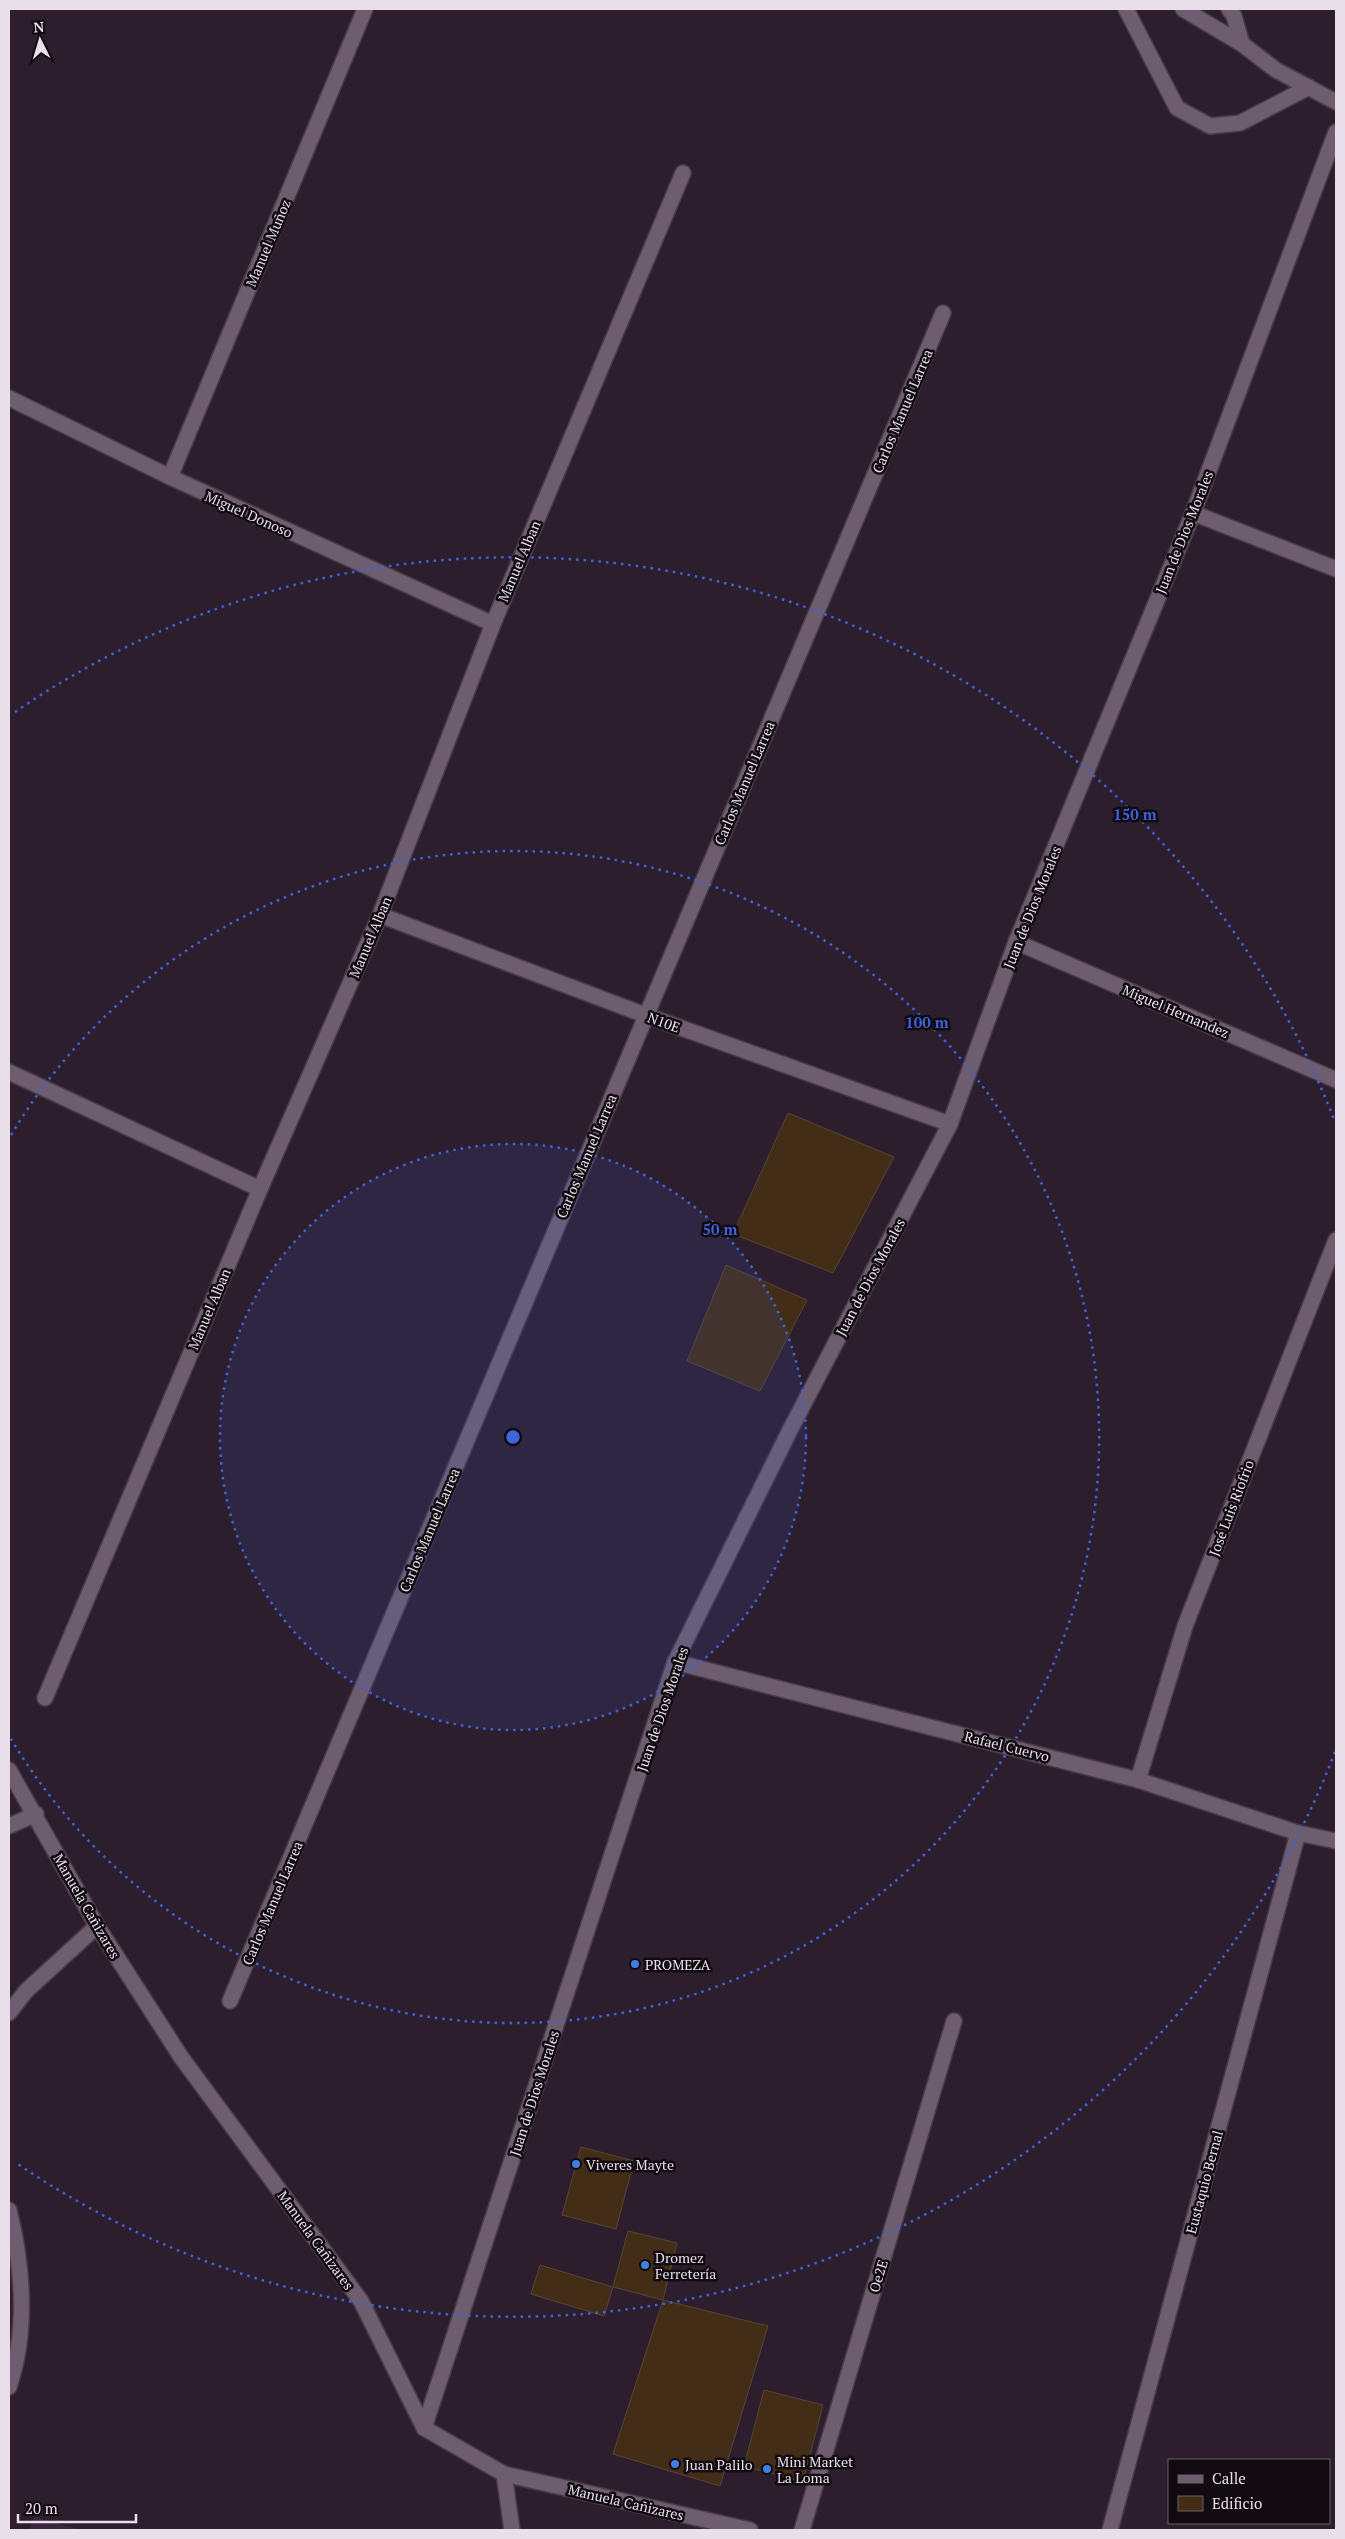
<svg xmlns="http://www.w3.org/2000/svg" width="1345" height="2539" font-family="'PT Serif',serif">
  <rect width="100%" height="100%" fill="#2d1e2e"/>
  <polygon fill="#3b273b" points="34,2517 81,2530 30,2530"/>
  <g fill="#442d16" stroke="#564534">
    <polygon points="788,1113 894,1157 833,1273 733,1234"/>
    <polygon points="726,1265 807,1300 760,1391 687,1361"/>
    <polygon points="581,2147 634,2161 616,2229 562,2215"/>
    <polygon points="628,2231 677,2243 663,2300 613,2287"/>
    <polygon points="540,2265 613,2287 604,2316 531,2294"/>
    <polygon points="663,2300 768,2326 720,2486 613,2454"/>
    <polygon points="764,2390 823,2405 803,2482 744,2466"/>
  </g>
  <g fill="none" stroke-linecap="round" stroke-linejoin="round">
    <defs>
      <g id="minor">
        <polyline points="1126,9 1177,108 1210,126 1240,123 1309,87"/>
        <polyline points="1183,9 1242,44 1276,70 1336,102"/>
        <polyline points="1229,9 1234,16 1242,44"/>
        <polyline points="9,398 170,477 493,624"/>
        <polyline points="170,477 365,9"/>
        <polyline points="1193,513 1336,569"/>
        <polyline points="380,915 645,1015 950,1124"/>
        <polyline points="1016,942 1336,1080"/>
        <polyline points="9,1072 260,1189"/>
        <polyline points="675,1662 1138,1780 1298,1833 1336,1841"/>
        <polyline points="45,1698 260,1189 380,915 493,624 683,173"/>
        <polyline points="9,1770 97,1926 181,2057 361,2301 424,2428 504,2474 750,2530"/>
        <polyline points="1138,1780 1185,1626 1336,1240"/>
        <polyline points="9,1826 36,1814"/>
        <polyline points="230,2001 943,313"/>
        <polyline points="9,2013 26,1991 97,1926"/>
        <path d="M9 2210C23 2266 28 2331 9 2387"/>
        <polyline points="424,2428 675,1662 789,1432 950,1124 1016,942 1193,513 1336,132"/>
        <polyline points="504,2474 512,2530"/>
        <polyline points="802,2530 954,2021"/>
        <polyline points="1110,2530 1298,1833"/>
      </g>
    </defs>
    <use href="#minor" stroke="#483b49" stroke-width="18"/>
    <use href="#minor" stroke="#6e5d6f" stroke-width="15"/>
  </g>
  <circle cx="513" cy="1437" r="293" fill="#3c64db" fill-opacity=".12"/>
  <g fill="none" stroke="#3c64db" stroke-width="2.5" stroke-dasharray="2.5 5">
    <circle cx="513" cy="1437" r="293"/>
    <path d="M11 1135A586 586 0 1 1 11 1739"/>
    <path d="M1335 1752A880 880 0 0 1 15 2162M15 712A880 880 0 0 1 1335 1122"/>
  </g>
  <g fill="#3f7fe0" stroke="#110b11" stroke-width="2">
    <circle cx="635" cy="1964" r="5"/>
    <circle cx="576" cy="2164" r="5"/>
    <circle cx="645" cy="2265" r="5"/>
    <circle cx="675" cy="2464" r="5"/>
    <circle cx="767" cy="2469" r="5"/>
  </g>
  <g text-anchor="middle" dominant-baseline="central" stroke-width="5" stroke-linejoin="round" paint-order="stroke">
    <g font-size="14" fill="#e9dfea" stroke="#110b11">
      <text transform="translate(268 243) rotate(-67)">Manuel Muñoz</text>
      <text transform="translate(902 411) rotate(-67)">Carlos Manuel Larrea</text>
      <text transform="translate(249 514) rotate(24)">Miguel Donoso</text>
      <text transform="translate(1184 532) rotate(-68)">Juan de Dios Morales</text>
      <text transform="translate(519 561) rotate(-67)">Manuel Alban</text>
      <text transform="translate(744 783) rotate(-67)">Carlos Manuel Larrea</text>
      <text transform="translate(1032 907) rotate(-68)">Juan de Dios Morales</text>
      <text transform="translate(370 937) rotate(-67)">Manuel Alban</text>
      <text transform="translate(1176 1011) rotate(23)">Miguel Hernandez</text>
      <text transform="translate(664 1022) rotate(20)">N10E</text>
      <text transform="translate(586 1156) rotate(-67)">Carlos Manuel Larrea</text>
      <text transform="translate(870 1277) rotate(-62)">Juan de Dios Morales</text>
      <text transform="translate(209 1309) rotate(-67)">Manuel Alban</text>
      <text transform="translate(1231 1508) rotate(-69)">José Luis Riofrio</text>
      <text transform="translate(429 1530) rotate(-67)">Carlos Manuel Larrea</text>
      <text transform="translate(662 1709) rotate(-71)">Juan de Dios Morales</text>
      <text transform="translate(1007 1746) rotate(14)">Rafael Cuervo</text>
      <text transform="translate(272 1903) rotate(-67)">Carlos Manuel Larrea</text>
      <text transform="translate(87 1906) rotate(60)">Manuela Cañizares</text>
      <text transform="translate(534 2093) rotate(-72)">Juan de Dios Morales</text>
      <text transform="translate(1204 2182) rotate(-75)">Eustaquio Bernal</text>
      <text transform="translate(316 2240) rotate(54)">Manuela Cañizares</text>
      <text transform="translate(878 2276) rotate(-73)">Oe2E</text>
      <text transform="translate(626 2502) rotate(13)">Manuela Cañizares</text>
    </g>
    <g font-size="14" fill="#e9dfea" stroke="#110b11" text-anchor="start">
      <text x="645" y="1964">PROMEZA</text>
      <text x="586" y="2164">Viveres Mayte</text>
      <text x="655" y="2257">Dromez<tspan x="655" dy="16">Ferretería</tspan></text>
      <text x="777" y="2461">Mini Market<tspan x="777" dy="16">La Loma</tspan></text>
      <text x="685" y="2464">Juan Palilo</text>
    </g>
  </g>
  <circle cx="513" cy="1437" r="8" fill="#3c64db" stroke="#110b11" stroke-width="2.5"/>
  <g font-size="15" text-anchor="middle" font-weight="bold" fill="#3c64db" stroke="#110b11" stroke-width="5" stroke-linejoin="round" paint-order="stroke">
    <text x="1135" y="820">150 m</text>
    <text x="927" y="1028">100 m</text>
    <text x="720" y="1235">50 m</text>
  </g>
  <rect width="1345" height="2539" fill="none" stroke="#e9dfea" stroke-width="20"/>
  <rect x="1168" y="2459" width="162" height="65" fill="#110b11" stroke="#676068"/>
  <rect x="1178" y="2475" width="25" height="8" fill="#6e5d6f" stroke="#676068"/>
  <text x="1212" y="2484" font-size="15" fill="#e9dfea">Calle</text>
  <rect x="1178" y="2496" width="25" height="15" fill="#442d16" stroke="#676068"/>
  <text x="1212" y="2509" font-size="15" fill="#e9dfea">Edificio</text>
  <g transform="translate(40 40) rotate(355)" stroke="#110b11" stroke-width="4" paint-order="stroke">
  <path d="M0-4L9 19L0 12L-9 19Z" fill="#e9dfea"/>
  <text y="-8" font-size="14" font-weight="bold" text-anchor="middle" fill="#e9dfea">N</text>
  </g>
  <path d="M18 2514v8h118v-8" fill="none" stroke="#e9dfea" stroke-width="2.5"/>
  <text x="25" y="2514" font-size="15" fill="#e9dfea" stroke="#110b11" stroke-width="4" paint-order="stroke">20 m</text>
</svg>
